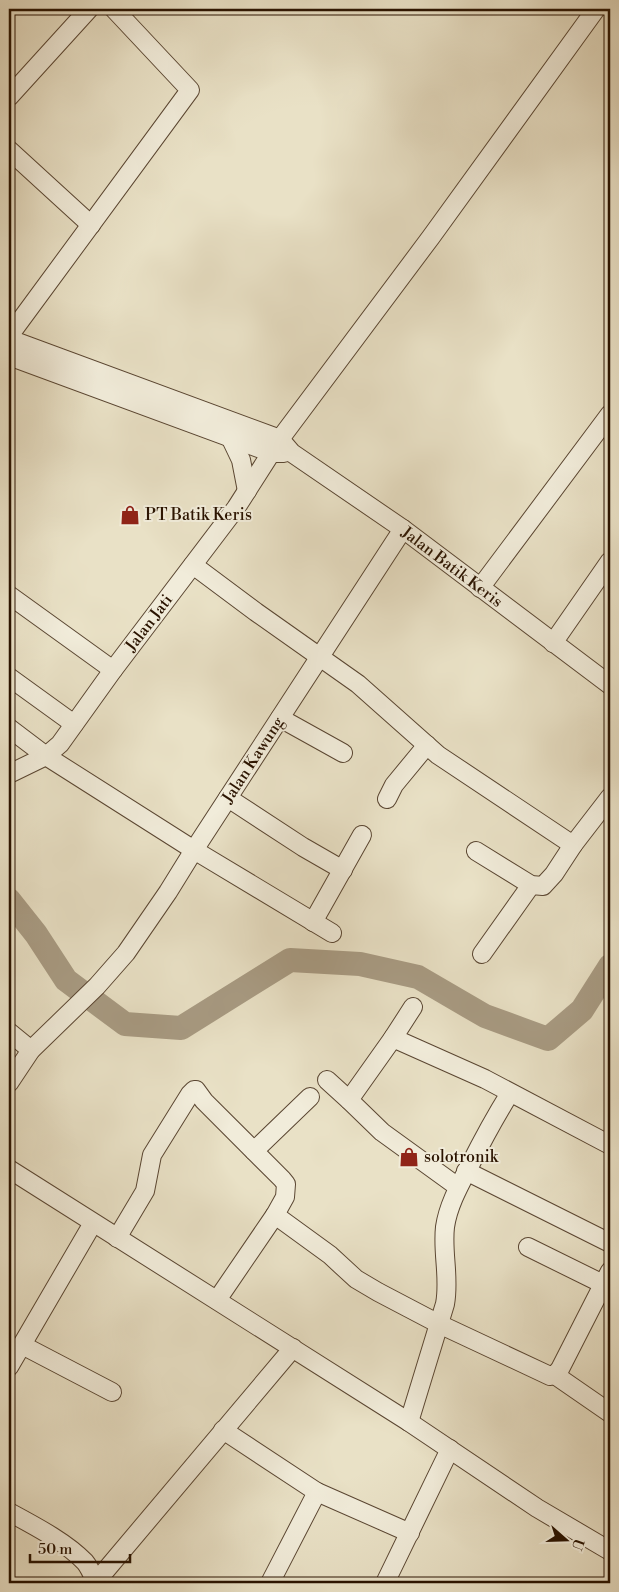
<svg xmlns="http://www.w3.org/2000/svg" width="619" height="1592" font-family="'Libre Bodoni',serif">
  <rect width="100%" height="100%" fill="#e9e1c6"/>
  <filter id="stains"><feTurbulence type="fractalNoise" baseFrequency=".004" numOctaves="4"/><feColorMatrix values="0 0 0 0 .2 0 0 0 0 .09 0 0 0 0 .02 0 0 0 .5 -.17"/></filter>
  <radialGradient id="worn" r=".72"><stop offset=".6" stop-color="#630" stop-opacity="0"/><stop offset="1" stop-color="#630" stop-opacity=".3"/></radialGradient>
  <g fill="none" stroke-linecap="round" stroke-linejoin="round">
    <polyline stroke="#a89b83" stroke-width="24" points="9,900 36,934 66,980 125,1024 181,1028 290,960 360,964 418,977 485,1016 548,1039 582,1010 610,966"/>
    <defs>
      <g id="minor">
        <polyline points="9,97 89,9"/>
        <polyline points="9,150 91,225"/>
        <polyline points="9,336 190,90 114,9"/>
        <polyline points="9,339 280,439 292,453 403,529 610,685"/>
        <polyline points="9,356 272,453 284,453"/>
        <polyline points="230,437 241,460 247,491"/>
        <polyline points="193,565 256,612 358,684 438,755 573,845"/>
        <polyline points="480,588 610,414"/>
        <polyline points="9,595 113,670"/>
        <polyline points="553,643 610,561"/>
        <polyline points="9,677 74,724"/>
        <polyline points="280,718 343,753"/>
        <polyline points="9,728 46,756 194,850 332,933"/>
        <polyline points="9,774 46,756 60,744 113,670 236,508 280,439 431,237 596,9"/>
        <polyline points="228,798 303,847 343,870"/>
        <polyline points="387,799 394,785 427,745"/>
        <polyline points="476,851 531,885 543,886 554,874 573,845 610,797"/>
        <polyline points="313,922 362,835"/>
        <polyline points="482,954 531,885"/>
        <polyline points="413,1007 393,1038 349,1100 382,1132 458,1187"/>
        <polyline points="9,1032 31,1050"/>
        <polyline points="393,1038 485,1079 610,1145"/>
        <polyline points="327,1080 349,1100"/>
        <polyline points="9,1083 31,1050 97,986 126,953 168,892 194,850 403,529"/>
        <polyline points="254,1151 310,1097"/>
        <polyline points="9,1169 409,1422 537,1508 610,1551"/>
        <polyline points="466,1171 610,1243"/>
        <polyline points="275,1215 330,1255 356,1279 378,1292 439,1324 550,1376 555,1375 560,1369 610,1271"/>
        <polyline points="117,1238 145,1191 152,1155 190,1094 194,1090 196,1090 204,1101 282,1179 286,1184 285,1197 275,1215 217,1300"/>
        <polyline points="528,1247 603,1284"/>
        <polyline points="22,1345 112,1392"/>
        <polyline points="9,1367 93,1223"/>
        <polyline points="555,1375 610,1413"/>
        <path d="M409 1422 445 1304C450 1278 442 1253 445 1227 448 1206 459 1186 469 1167 482 1141 495 1117 510 1093"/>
        <polyline points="223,1430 317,1492 410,1533"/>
        <path d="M9 1512C33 1525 66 1542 85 1562 90 1568 93 1576 96 1583"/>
        <polyline points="95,1583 293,1348"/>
        <polyline points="270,1583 317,1492"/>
        <polyline points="385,1583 450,1449"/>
      </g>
    </defs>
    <use href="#minor" stroke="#5a4632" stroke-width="20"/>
    <use href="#minor" stroke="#f1ecda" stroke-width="18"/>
  </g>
  <defs>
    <symbol id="shop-bare" viewBox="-9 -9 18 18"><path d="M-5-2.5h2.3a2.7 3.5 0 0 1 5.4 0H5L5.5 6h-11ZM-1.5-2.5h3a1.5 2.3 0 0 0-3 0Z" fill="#8f2418" stroke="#f1ecda" stroke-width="2.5" paint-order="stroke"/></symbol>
  </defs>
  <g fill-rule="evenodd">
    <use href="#shop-bare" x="116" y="501" width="28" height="28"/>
    <use href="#shop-bare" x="395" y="1143" width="28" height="28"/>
  </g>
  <g text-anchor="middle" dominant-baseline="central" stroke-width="4" stroke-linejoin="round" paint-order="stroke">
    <g font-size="16" fill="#2a1300" stroke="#f1ecda" text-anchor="start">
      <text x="145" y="515">PT Batik Keris</text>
      <text x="424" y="1157">solotronik</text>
    </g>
    <g font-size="16" fill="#2a1300" stroke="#f1ecda">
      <text transform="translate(452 567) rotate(37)">Jalan Batik Keris</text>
      <text transform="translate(149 623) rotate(-53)">Jalan Jati</text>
      <text transform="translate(253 760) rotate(-57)">Jalan Kawung</text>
    </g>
  </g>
  <rect width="619" height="1592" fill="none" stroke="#e9e1c6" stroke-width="30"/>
  <rect x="10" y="10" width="599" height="1572" fill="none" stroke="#2a1300" stroke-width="2.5"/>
  <rect x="15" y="15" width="589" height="1562" fill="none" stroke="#2a1300"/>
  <g transform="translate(566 1540) rotate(110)" stroke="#f1ecda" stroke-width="4" paint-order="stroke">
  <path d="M0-4L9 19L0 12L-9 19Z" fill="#2a1300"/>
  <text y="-8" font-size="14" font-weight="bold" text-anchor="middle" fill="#2a1300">U</text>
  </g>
  <path d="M30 1554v8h100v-8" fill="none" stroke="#2a1300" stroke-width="2.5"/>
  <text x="38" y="1554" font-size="15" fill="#2a1300" stroke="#f1ecda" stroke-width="4" paint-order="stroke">50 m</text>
  <rect width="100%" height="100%" filter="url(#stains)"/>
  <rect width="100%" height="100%" fill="url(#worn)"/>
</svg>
